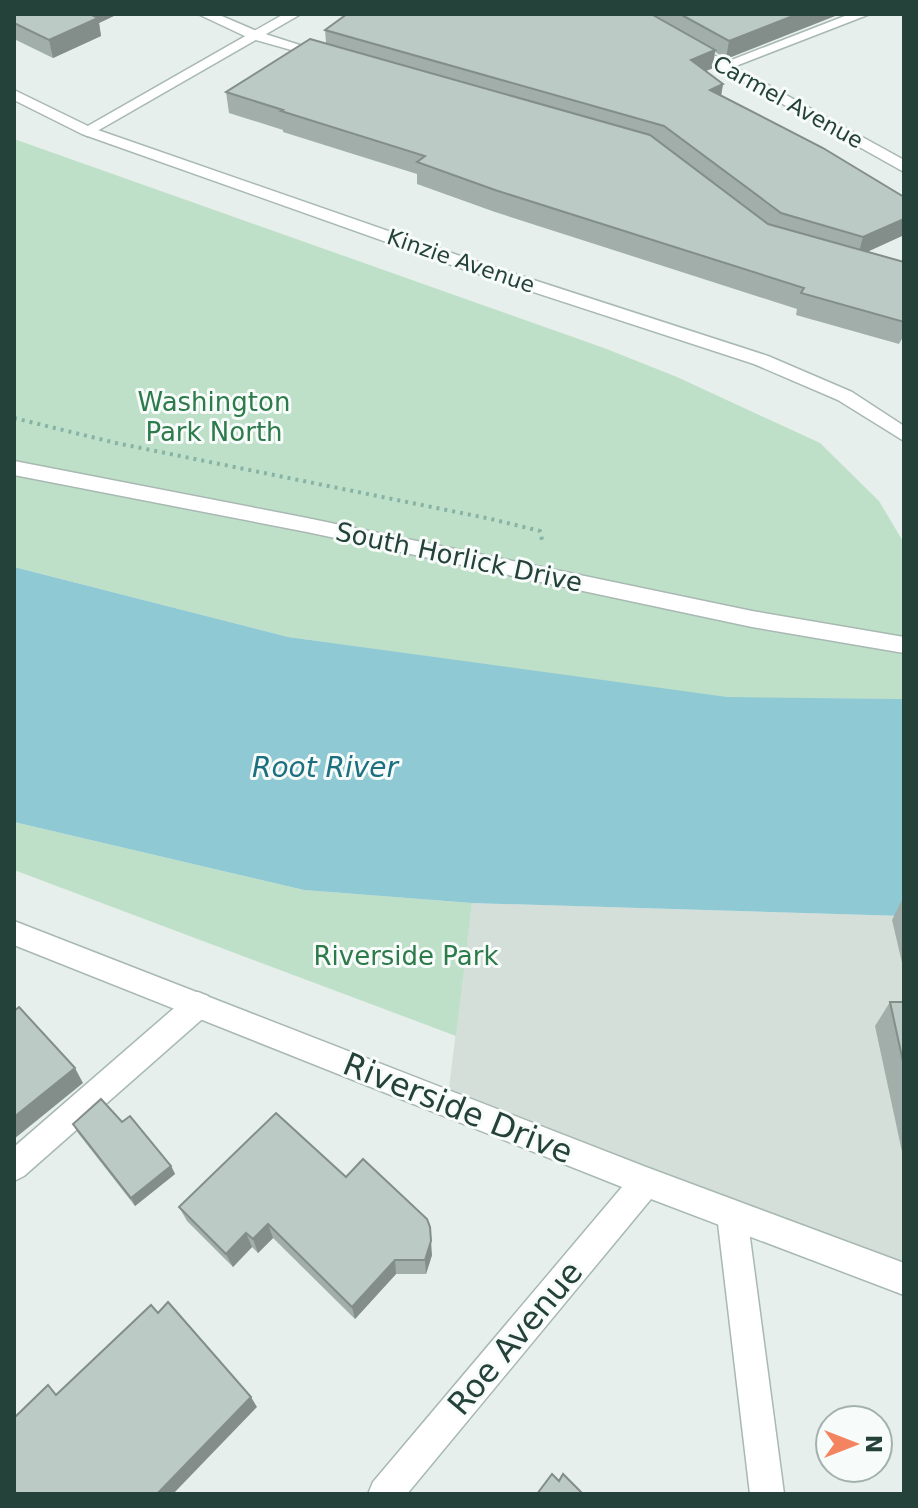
<svg xmlns="http://www.w3.org/2000/svg" width="918" height="1508" font-family="'DejaVu Sans',sans-serif">
  <rect width="100%" height="100%" fill="#e6efeb"/>
  <polygon fill="#d4dfda" points="472,903 904,916 904,1279 447,1104"/>
  <g fill="#bfe0c8">
    <polygon points="14,139 604,348 677,377 820,443 879,501 904,543 904,699 727,698 288,637 14,567"/>
    <polygon points="14,822 304,890 472,903 456,1036 14,870"/>
  </g>
  <polygon fill="#8ec9d4" points="14,567 288,637 727,697 904,699 904,916 472,903 304,890 14,822"/>
  <g fill="none" stroke-linecap="round" stroke-linejoin="round">
    <defs>
      <g id="service">
        <polygon points="198,14 217,14 259,32 334,56 327,60 249,38"/>
        <polygon points="850,14 870,14 728,69 723,70 716,66"/>
        <polygon points="198,992 208,996 212,1005 208,1014 24,1176 14,1181 14,1147 188,996"/>
        <polygon points="732,1200 743,1204 747,1215 784,1494 750,1494 717,1215 721,1204"/>
      </g>
      <g id="minor">
        <polygon points="284,14 301,14 92,134 87,136 79,131"/>
        <polygon points="622,14 639,14 904,160 904,172"/>
        <polygon points="14,461 307,518 752,611 904,637 904,653 752,627 307,532 14,475"/>
        <polygon points="14,921 646,1167 904,1263 904,1295 651,1199 407,1494 368,1494 373,1482 622,1187 14,945"/>
      </g>
      <polygon id="tertiary" points="14,90 92,128 466,258 768,356 852,392 904,426 904,441 838,400 754,364 454,266 82,134 14,100"/>
    </defs>
    <use href="#service" stroke="#a8b8b2" stroke-width="3"/>
    <use href="#minor" stroke="#a8b8b2" stroke-width="3"/>
    <use href="#tertiary" stroke="#a8b8b2" stroke-width="3"/>
    <polyline stroke="#86b3a5" stroke-width="4" stroke-dasharray="3 5" stroke-linecap="butt" points="14,418 116,443 491,519 540,531 542,540"/>
    <use href="#service" fill="#fff" fill-rule="evenodd"/>
    <use href="#minor" fill="#fff" fill-rule="evenodd"/>
    <use href="#tertiary" fill="#fff" fill-rule="evenodd"/>
  </g>
  <g fill="#a1aea9">
    <polygon points="14,14 118,14 99,23 101,36 53,58 14,39"/>
    <polygon points="347,14 840,14 726,59 715,52 713,68 706,71 723,84 721,95 904,197 904,235 867,252 904,262 904,335 899,344 796,315 797,309 495,212 417,184 417,174 283,132 283,130 229,113 226,92 326,43 325,30"/>
    <polygon points="904,896 904,971 892,920"/>
    <polygon points="890,1002 904,1002 904,1161 875,1026"/>
    <polygon points="122,1122 171,1166 175,1174 135,1206 78,1133 73,1124"/>
    <polygon points="179,1207 432,1255 426,1274 396,1274 355,1319 273,1238 258,1253 252,1247 233,1267 187,1221"/>
  </g>
  <g fill="#838d89">
    <polygon points="84,14 118,14 99,23 101,36 53,58 49,40"/>
    <polygon points="798,14 840,14 726,59 729,41"/>
    <polygon points="715,50 713,68 689,78 691,60"/>
    <polygon points="723,84 720,102 710,90"/>
    <polygon points="904,219 904,235 858,256 863,237"/>
    <polygon points="75,1068 83,1083 14,1139 14,1117"/>
    <polygon points="171,1166 175,1174 135,1206 131,1198"/>
    <polygon points="268,1224 273,1238 258,1253 253,1239"/>
    <polygon points="246,1233 252,1247 233,1267 226,1254"/>
    <polygon points="431,1241 432,1255 426,1274 425,1260"/>
    <polygon points="395,1260 396,1274 355,1319 352,1307"/>
    <polygon points="251,1397 257,1407 173,1494 157,1494"/>
  </g>
  <g fill="#bbcac4" stroke="#838d89" stroke-width="2">
    <polygon points="14,14 90,14 98,18 49,40 14,23"/>
    <polygon points="347,14 651,14 715,50 691,60 723,84 710,90 823,148 904,197 904,219 863,237 781,213 664,126 325,30"/>
    <polygon points="680,14 798,14 729,41"/>
    <polygon points="310,39 650,135 768,224 904,262 904,322 801,293 804,288 495,190 417,162 425,156 281,111 283,110 226,92"/>
    <polygon points="890,1002 904,1002 904,1066"/>
    <polygon points="19,1007 75,1068 14,1117 14,1011"/>
    <polygon points="101,1099 122,1122 130,1116 171,1166 131,1198 73,1124"/>
    <polygon points="276,1113 346,1177 363,1159 427,1219 430,1227 431,1241 425,1260 395,1260 352,1307 268,1224 253,1239 246,1233 226,1254 179,1207"/>
    <polygon points="168,1302 251,1397 157,1494 14,1494 14,1418 48,1385 56,1395 151,1305 158,1313"/>
    <polygon points="552,1474 559,1481 563,1474 583,1494 537,1494"/>
  </g>
  <g text-anchor="middle" dominant-baseline="central" stroke-width="6" stroke-linejoin="round" paint-order="stroke">
    <g font-size="22" fill="#24423a" stroke="#f7fbf9">
      <text transform="translate(788 102) rotate(29)">Carmel Avenue</text>
      <text transform="translate(461 261) rotate(19)">Kinzie Avenue</text>
    </g>
    <g font-size="26" fill="#2d7a4b" stroke="#f7fbf9">
      <text x="214" y="402">Washington<tspan x="214" dy="30">Park North</tspan></text>
      <text x="406" y="956">Riverside Park</text>
    </g>
    <g font-size="26" fill="#24423a" stroke="#f7fbf9">
      <text transform="translate(459 557) rotate(12)">South Horlick Drive</text>
    </g>
    <g font-size="28" font-style="italic" fill="#1c6f80" stroke="#f7fbf9">
      <text x="325" y="767">Root River</text>
    </g>
    <g font-size="32" fill="#24423a" stroke="#f7fbf9">
      <text transform="translate(458 1108) rotate(22)">Riverside Drive</text>
      <text transform="translate(515 1338) rotate(-50)">Roe Avenue</text>
    </g>
  </g>
  <rect width="918" height="1508" fill="none" stroke="#24423a" stroke-width="32"/>
  <g transform="translate(854 1444) rotate(90)"><circle r="38" fill="#f7fbf9" stroke="#a3b1ad" stroke-width="2"/>
  <path d="M0-6L14 30L0 20L-14 30Z" fill="#f4845f"/>
  <text y="-12" font-size="22" font-weight="bold" text-anchor="middle" fill="#24423a">N</text>
  </g>
</svg>
